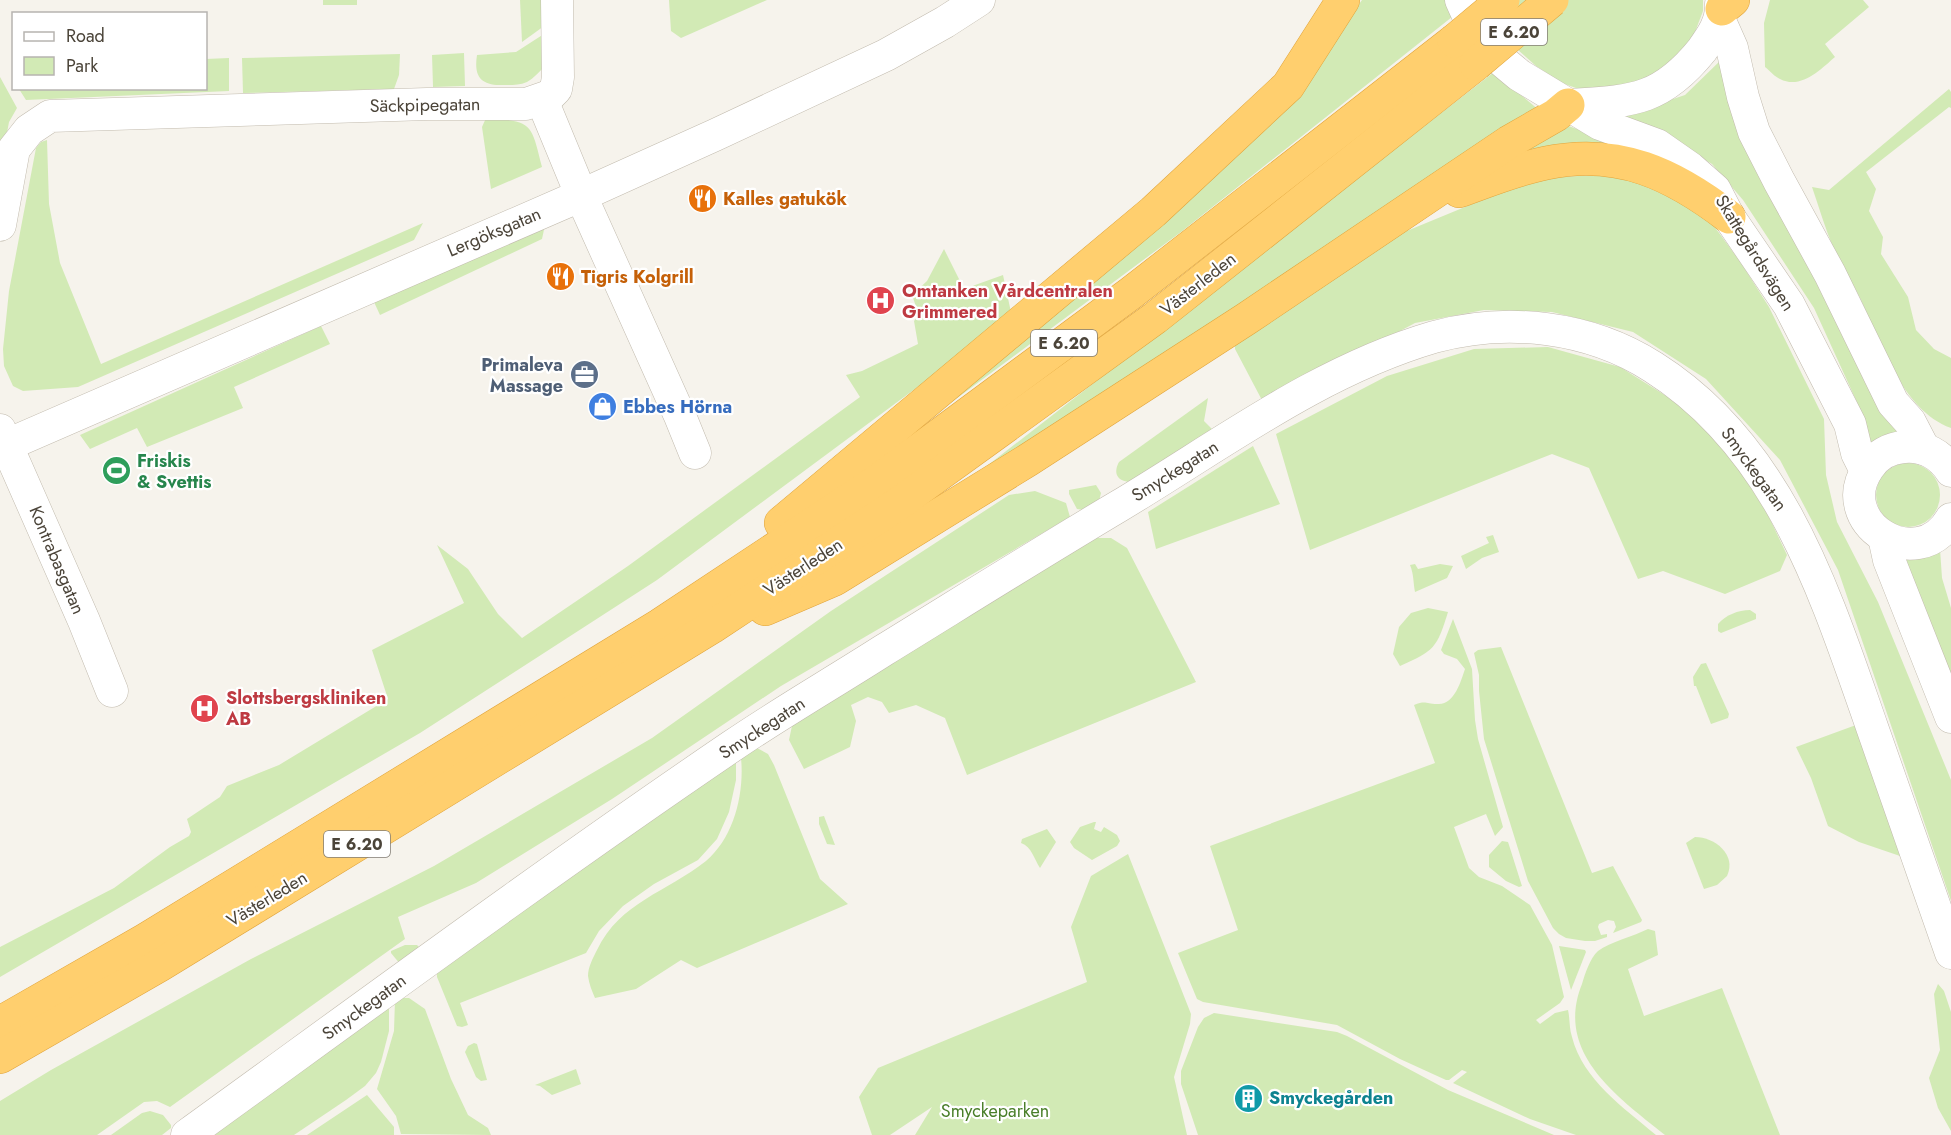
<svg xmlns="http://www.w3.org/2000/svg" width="1951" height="1135" font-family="Jost,sans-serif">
  <rect width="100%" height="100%" fill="#f6f3ec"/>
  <g fill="#d2eab5">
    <rect x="323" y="0" width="34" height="5"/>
    <polygon points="520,0 550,0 551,21 522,42"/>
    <polygon points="669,0 767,0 681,38 671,31"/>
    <polygon points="1362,0 1450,0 1457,13 1181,232 906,436 1311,71"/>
    <polygon points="1481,0 1703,0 1703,11 1692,40 1658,77 1587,92 1562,83 1536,66 1518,50"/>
    <path d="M1770 0H1863L1869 7 1825 44 1835 57C1821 69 1801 90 1780 79 1775 77 1770 71 1765 67L1764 23Z"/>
    <path d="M547 32 545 66C539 72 534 78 527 82 520 85 514 85 507 85 484 86 473 80 477 55L516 52Z"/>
    <polygon points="464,53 465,86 433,87 432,55"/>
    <polygon points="400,54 399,75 394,89 243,93 242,58"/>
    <polygon points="229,58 229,91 26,100 19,89 206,88 206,59"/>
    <polygon points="1722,59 1902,436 1871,447 1866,422 1814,308 1743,200 1712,164 1666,137 1616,118 1685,95"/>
    <polygon points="1494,72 1540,111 956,490"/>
    <polygon points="0,77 17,108 9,122 0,170"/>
    <path d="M1949 89 1951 92V108L1949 107 1866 172 1876 189 1869 211 1883 237 1881 254 1908 297 1916 330 1934 349 1951 358V428C1901 410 1880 339 1859 296 1851 279 1840 264 1833 247 1825 228 1819 207 1812 187L1829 190Z"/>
    <path d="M486 118C533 121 531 123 542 167L491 189 482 127Z"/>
    <polygon points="1563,124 1629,148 1507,156"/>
    <polygon points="47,140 49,204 60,263 101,364 423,223 414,240 78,387 23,391 13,386 4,366 3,349 9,291 36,148 41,142"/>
    <polygon points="1601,175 1640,178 1706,215 1741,263 1769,307 1824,419 1826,475 1837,522 1878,602 1951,780 1951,901 1838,570 1780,460 1706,379 1633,332 1552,312 1484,310 1415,323 1264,404 1235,349 1235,343 1397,235 1511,188 1556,177"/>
    <polygon points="545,225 542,239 380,315 374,302"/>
    <polygon points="944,249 964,289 1003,275 1012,317 657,580 420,733 0,977 0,947 114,888 170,847 189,836 191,832 187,819 220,797 227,786 279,765 388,699 372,650 464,603 437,545 468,569 498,614 522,638 628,566 860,397 846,375 862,371 918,344 914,321 919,315 912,295 927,281"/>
    <polygon points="321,326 330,344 234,387 243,408 147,447 137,428 90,449 80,435"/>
    <polygon points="1548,347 1620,367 1679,404 1731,456 1768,515 1787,555 1780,571 1725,594 1663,571 1638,579 1589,468 1552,454 1310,550 1276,434 1387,376 1474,349"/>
    <path d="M1208 398 1204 421 1214 431 1130 482C1117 481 1113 473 1119 462Z"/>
    <polygon points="1253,446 1280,504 1156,549 1148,512"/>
    <circle cx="1908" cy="495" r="32"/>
    <polygon points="1096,485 1101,493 1099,501 1084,510 1077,509 1069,494 1069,490"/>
    <polygon points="1035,491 1066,503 1070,517 781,686 612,799 476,883 398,917 405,939 170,1107 157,1101 144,1102 97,1135 0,1135 0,1101 51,1070 251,959 434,866 652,738 831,611 1009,495"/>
    <polygon points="1493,535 1499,552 1482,558 1466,569 1461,556 1489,543 1486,537"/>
    <polygon points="1090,538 1111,538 1127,548 1196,682 967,775 945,718 916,705 889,713 882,702 868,697 851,705 856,721 850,747 804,769 789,740 793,721"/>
    <polygon points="1940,549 1942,578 1951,608 1951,683 1902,557"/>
    <path d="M1415 564 1418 569 1440 564 1453 566 1447 578 1415 592C1413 582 1414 575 1410 565Z"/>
    <path d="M1428 608 1448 612C1437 648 1434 651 1400 666L1393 654 1399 627 1411 613Z"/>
    <path d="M1750 610 1756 614V619L1721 633 1718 631V624C1726 615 1738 610 1750 610Z"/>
    <path d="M1453 619 1472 669 1475 720 1478 739 1503 827 1495 836 1486 814 1454 827 1469 868 1479 877 1502 886 1530 905 1552 945 1564 997 1560 1003 1536 1020 1540 1024 1555 1013 1568 1010C1570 1018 1569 1028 1572 1037 1583 1080 1624 1108 1656 1135H1576L1530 1119 1453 1083 1467 1072 1462 1070 1449 1080H1446L1400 1059 1337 1025 1203 1002 1197 999 1178 953 1238 930 1210 846 1435 763 1414 705C1426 700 1426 704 1437 704 1454 706 1461 681 1465 669L1457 659 1444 654 1441 650Z"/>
    <polygon points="1501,647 1592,873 1613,866 1642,920 1641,922 1613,933 1616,927 1614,921 1608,920 1599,924 1598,927 1601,935 1607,934 1607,937 1595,941 1585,941 1566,938 1559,934 1553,928 1528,881 1484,739 1479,691 1479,675 1474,653 1478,650"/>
    <polygon points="1706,663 1729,714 1728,718 1711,724 1696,686 1694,686 1693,677 1701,664"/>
    <polygon points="1856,725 1900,856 1859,842 1828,826 1811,778 1796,747"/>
    <path d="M757 748 768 754 774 765 820 879 848 904 697 968 681 960 636 989 595 998C592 991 589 984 588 976 588 967 593 958 597 950 620 902 667 892 706 861 736 836 746 787 740 750Z"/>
    <polygon points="736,760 736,780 729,812 717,839 698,860 654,884 623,906 599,931 586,953 460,1003 468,1025 462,1027 457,1026 437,977 437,972"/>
    <polygon points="824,816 835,845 827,844 819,824 819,817"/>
    <polygon points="1094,822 1096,822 1094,829 1101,832 1104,827 1117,835 1120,841 1117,846 1092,860 1074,848 1070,842 1080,827"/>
    <path d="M1047 829 1056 842 1040 868C1034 859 1032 847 1021 843L1022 839Z"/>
    <path d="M1695 837C1715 837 1737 855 1727 876L1717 885 1704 889 1686 843Z"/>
    <polygon points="1502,841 1508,842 1509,845 1521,883 1522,886 1519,887 1506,881 1489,867 1489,855"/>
    <polygon points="1128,854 1191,1014 1190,1024 1174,1077 1187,1135 915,1135 932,1107 890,1135 872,1135 859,1097 878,1068 1087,982 1071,927 1091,876"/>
    <path d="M1648 929 1655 931 1658 955 1628 969 1644 1016 1722 988 1780 1135H1665C1618 1097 1554 1053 1582 984 1585 974 1590 958 1598 951 1610 942 1634 936 1648 929Z"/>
    <polygon points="405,945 417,945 420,948 400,964 391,953 391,951"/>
    <polygon points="1559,946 1585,950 1586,952 1571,990"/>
    <polygon points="1938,984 1944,991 1951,1012 1951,1131 1938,1108 1929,1078 1940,1050 1934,994"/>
    <polygon points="402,998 409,998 425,1009 451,1079 468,1115 488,1128 491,1135 401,1134 396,1116 377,1089 394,1031 395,1000"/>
    <polygon points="389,1007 389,1031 381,1062 376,1073 365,1086 346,1100 294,1135 215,1135 228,1120"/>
    <polygon points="1214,1013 1337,1032 1347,1036 1448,1090 1554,1135 1198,1135 1181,1084 1181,1071 1198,1027 1204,1018"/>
    <polygon points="474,1043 477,1044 487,1080 481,1081 476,1077 465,1052 468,1046"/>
    <polygon points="576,1069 581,1084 552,1095 540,1086 535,1085"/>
    <polygon points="367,1095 394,1127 394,1135 307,1135"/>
    <polygon points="150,1111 163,1115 171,1125 171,1128 162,1135 111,1135 142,1113"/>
  </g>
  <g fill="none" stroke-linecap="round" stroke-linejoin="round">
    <defs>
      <g id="minor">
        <polyline points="1461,0 1470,20 1495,55 1519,75 1600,124 1657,145 1690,168 1715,190 1729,217 1789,305 1850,424 1857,453 1866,471"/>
        <polyline points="1720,21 1732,48 1743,97 1754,132 1779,181 1830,274 1893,403 1910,422 1924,449"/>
        <polyline points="542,100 587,209 680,416 695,453"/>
        <path d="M1568 105C1631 101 1660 102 1702 50 1712 36 1722 22 1721 4"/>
        <polyline points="0,225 14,149 29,130 50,116 427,104 526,104 549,96 556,89 558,77 557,0"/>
        <polyline points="0,430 84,621 112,691"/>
        <polyline points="0,448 582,195 715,135 886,55 945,22 979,0"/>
        <path d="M1951 471C1941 455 1924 445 1904 447 1890 448 1877 455 1869 467 1830 522 1917 577 1951 519"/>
        <polyline points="1884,537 1889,560 1951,717"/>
        <path d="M187 1135C368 1004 548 871 732 746 782 712 834 682 884 650 962 602 1040 553 1119 506 1221 445 1318 371 1434 337 1507 317 1589 326 1653 367 1780 447 1825 593 1872 727 1898 802 1925 878 1951 953"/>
      </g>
      <g id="highway">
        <polyline points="1722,9 1733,0"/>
        <path d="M1459 191C1487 181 1516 169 1546 163 1619 148 1673 174 1729 217"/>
        <polyline points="781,523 1153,212 1288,86 1343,0"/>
        <polyline points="765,609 835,579 1028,460 1246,319 1509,142 1556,115 1568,105"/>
        <polyline points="0,1023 145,940 660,625 876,482 1131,293 1454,41"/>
        <polyline points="0,1057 160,965 712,627 898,504 1155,318 1476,64"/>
      </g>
    </defs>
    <use href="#minor" stroke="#c2bbae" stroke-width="33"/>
    <use href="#highway" stroke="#e0a43c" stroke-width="34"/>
    <use href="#minor" stroke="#fff" stroke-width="32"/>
    <use href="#highway" stroke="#ffcf6e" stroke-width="33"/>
    <defs>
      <g id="highway-bridge">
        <polyline points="1454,41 1503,0"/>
        <polyline points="1476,64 1552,0"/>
      </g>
    </defs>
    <use href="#highway-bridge" stroke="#e0a43c" stroke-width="34" stroke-linecap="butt"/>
    <use href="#highway-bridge" stroke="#ffcf6e" stroke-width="33"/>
  </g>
  <defs>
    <symbol id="restaurant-disc" viewBox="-11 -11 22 22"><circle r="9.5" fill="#e8710a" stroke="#fff"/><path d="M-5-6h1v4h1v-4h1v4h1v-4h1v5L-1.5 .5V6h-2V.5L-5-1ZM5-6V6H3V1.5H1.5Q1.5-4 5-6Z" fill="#fff"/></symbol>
    <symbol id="hospital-disc" viewBox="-11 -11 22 22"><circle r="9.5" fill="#e0444e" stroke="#fff"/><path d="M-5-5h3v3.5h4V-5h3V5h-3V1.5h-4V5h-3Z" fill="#fff"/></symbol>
    <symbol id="office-disc" viewBox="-11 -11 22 22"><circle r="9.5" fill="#5c6f8a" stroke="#fff"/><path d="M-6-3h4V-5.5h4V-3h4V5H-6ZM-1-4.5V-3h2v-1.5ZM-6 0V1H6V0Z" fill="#fff"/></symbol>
    <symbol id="shop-disc" viewBox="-11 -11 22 22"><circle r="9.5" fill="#3f7fe0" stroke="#fff"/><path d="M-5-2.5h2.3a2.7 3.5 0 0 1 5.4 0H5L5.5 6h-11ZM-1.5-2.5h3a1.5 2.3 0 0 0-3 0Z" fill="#fff"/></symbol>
    <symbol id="stadium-disc" viewBox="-11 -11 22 22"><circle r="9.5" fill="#2e9e5b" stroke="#fff"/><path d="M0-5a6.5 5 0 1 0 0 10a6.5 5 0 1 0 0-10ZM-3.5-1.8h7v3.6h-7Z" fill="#fff"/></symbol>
    <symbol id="building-disc" viewBox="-11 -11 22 22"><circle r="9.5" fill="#0f9aa8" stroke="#fff"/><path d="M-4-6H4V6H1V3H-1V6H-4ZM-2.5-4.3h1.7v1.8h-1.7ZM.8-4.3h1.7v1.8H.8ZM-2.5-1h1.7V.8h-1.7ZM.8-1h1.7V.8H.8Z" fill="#fff"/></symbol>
  </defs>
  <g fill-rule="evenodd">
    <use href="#restaurant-disc" x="686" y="182" width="33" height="33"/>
    <use href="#restaurant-disc" x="544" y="260" width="33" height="33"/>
    <use href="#hospital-disc" x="864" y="284" width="33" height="33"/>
    <use href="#office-disc" x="568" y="358" width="33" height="33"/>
    <use href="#shop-disc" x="586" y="390" width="33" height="33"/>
    <use href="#stadium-disc" x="100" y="454" width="33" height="33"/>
    <use href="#hospital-disc" x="188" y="692" width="33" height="33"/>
    <use href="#building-disc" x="1232" y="1082" width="33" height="33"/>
  </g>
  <g text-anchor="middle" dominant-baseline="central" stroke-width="4.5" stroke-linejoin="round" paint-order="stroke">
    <g fill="#fff" stroke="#817c74" stroke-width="1.5">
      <rect x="1481" y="19" width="66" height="26" rx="4.5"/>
      <rect x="1031" y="330" width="66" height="26" rx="4.5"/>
      <rect x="324" y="831" width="66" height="26" rx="4.5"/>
    </g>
    <g font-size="16" font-weight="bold" fill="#4b4439">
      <text x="1514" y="32">E 6.20</text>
      <text x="1064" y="343">E 6.20</text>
      <text x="357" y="844">E 6.20</text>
    </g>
    <g font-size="18" fill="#4b4439" stroke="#fff">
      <text transform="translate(425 105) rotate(-1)">Säckpipegatan</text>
      <text transform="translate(494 232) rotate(-23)">Lergöksgatan</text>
      <text transform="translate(1755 253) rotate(58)">Skattegårdsvägen</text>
      <text transform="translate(1198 284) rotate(-38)">Västerleden</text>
      <text transform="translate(1754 469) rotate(54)">Smyckegatan</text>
      <text transform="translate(1175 471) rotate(-32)">Smyckegatan</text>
      <text transform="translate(57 560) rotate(67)">Kontrabasgatan</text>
      <text transform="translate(803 567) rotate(-33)">Västerleden</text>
      <text transform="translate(762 728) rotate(-33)">Smyckegatan</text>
      <text transform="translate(267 899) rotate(-31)">Västerleden</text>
      <text transform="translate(364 1007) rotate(-36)">Smyckegatan</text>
    </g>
    <g font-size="18" font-weight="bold" fill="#c56008" stroke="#fff" text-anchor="start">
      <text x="723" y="199">Kalles gatukök</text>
      <text x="581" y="277">Tigris Kolgrill</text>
    </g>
    <g font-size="18" font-weight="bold" fill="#be3a42" stroke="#fff" text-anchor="start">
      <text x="902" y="291">Omtanken Vårdcentralen<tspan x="902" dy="21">Grimmered</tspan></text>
      <text x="226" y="698">Slottsbergskliniken<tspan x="226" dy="21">AB</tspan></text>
    </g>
    <g font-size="18" font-weight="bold" fill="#4e5e75" stroke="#fff" text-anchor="end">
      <text x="563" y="365">Primaleva<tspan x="563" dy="21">Massage</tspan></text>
    </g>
    <g font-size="18" font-weight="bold" fill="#366cbe" stroke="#fff" text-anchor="start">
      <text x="623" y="407">Ebbes Hörna</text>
    </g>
    <g font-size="18" font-weight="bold" fill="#27864d" stroke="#fff" text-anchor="start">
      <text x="137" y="461">Friskis<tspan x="137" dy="21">&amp; Svettis</tspan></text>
    </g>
    <g font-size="18" font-weight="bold" fill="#0d838f" stroke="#fff" text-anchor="start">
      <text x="1269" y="1098">Smyckegården</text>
    </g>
    <g font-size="18" fill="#4a7f2a" stroke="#fff">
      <text x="995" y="1111">Smyckeparken</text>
    </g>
  </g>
  <rect x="12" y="12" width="195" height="78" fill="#ffffff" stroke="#b7b4b0" stroke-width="1.5"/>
  <rect x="24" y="32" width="30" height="9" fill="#ffffff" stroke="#b7b4b0" stroke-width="1.5"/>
  <text x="66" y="42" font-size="18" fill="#4b4439">Road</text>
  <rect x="24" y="57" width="30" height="18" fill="#d2eab5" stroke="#b7b4b0" stroke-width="1.5"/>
  <text x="66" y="72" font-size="18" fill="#4b4439">Park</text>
</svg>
